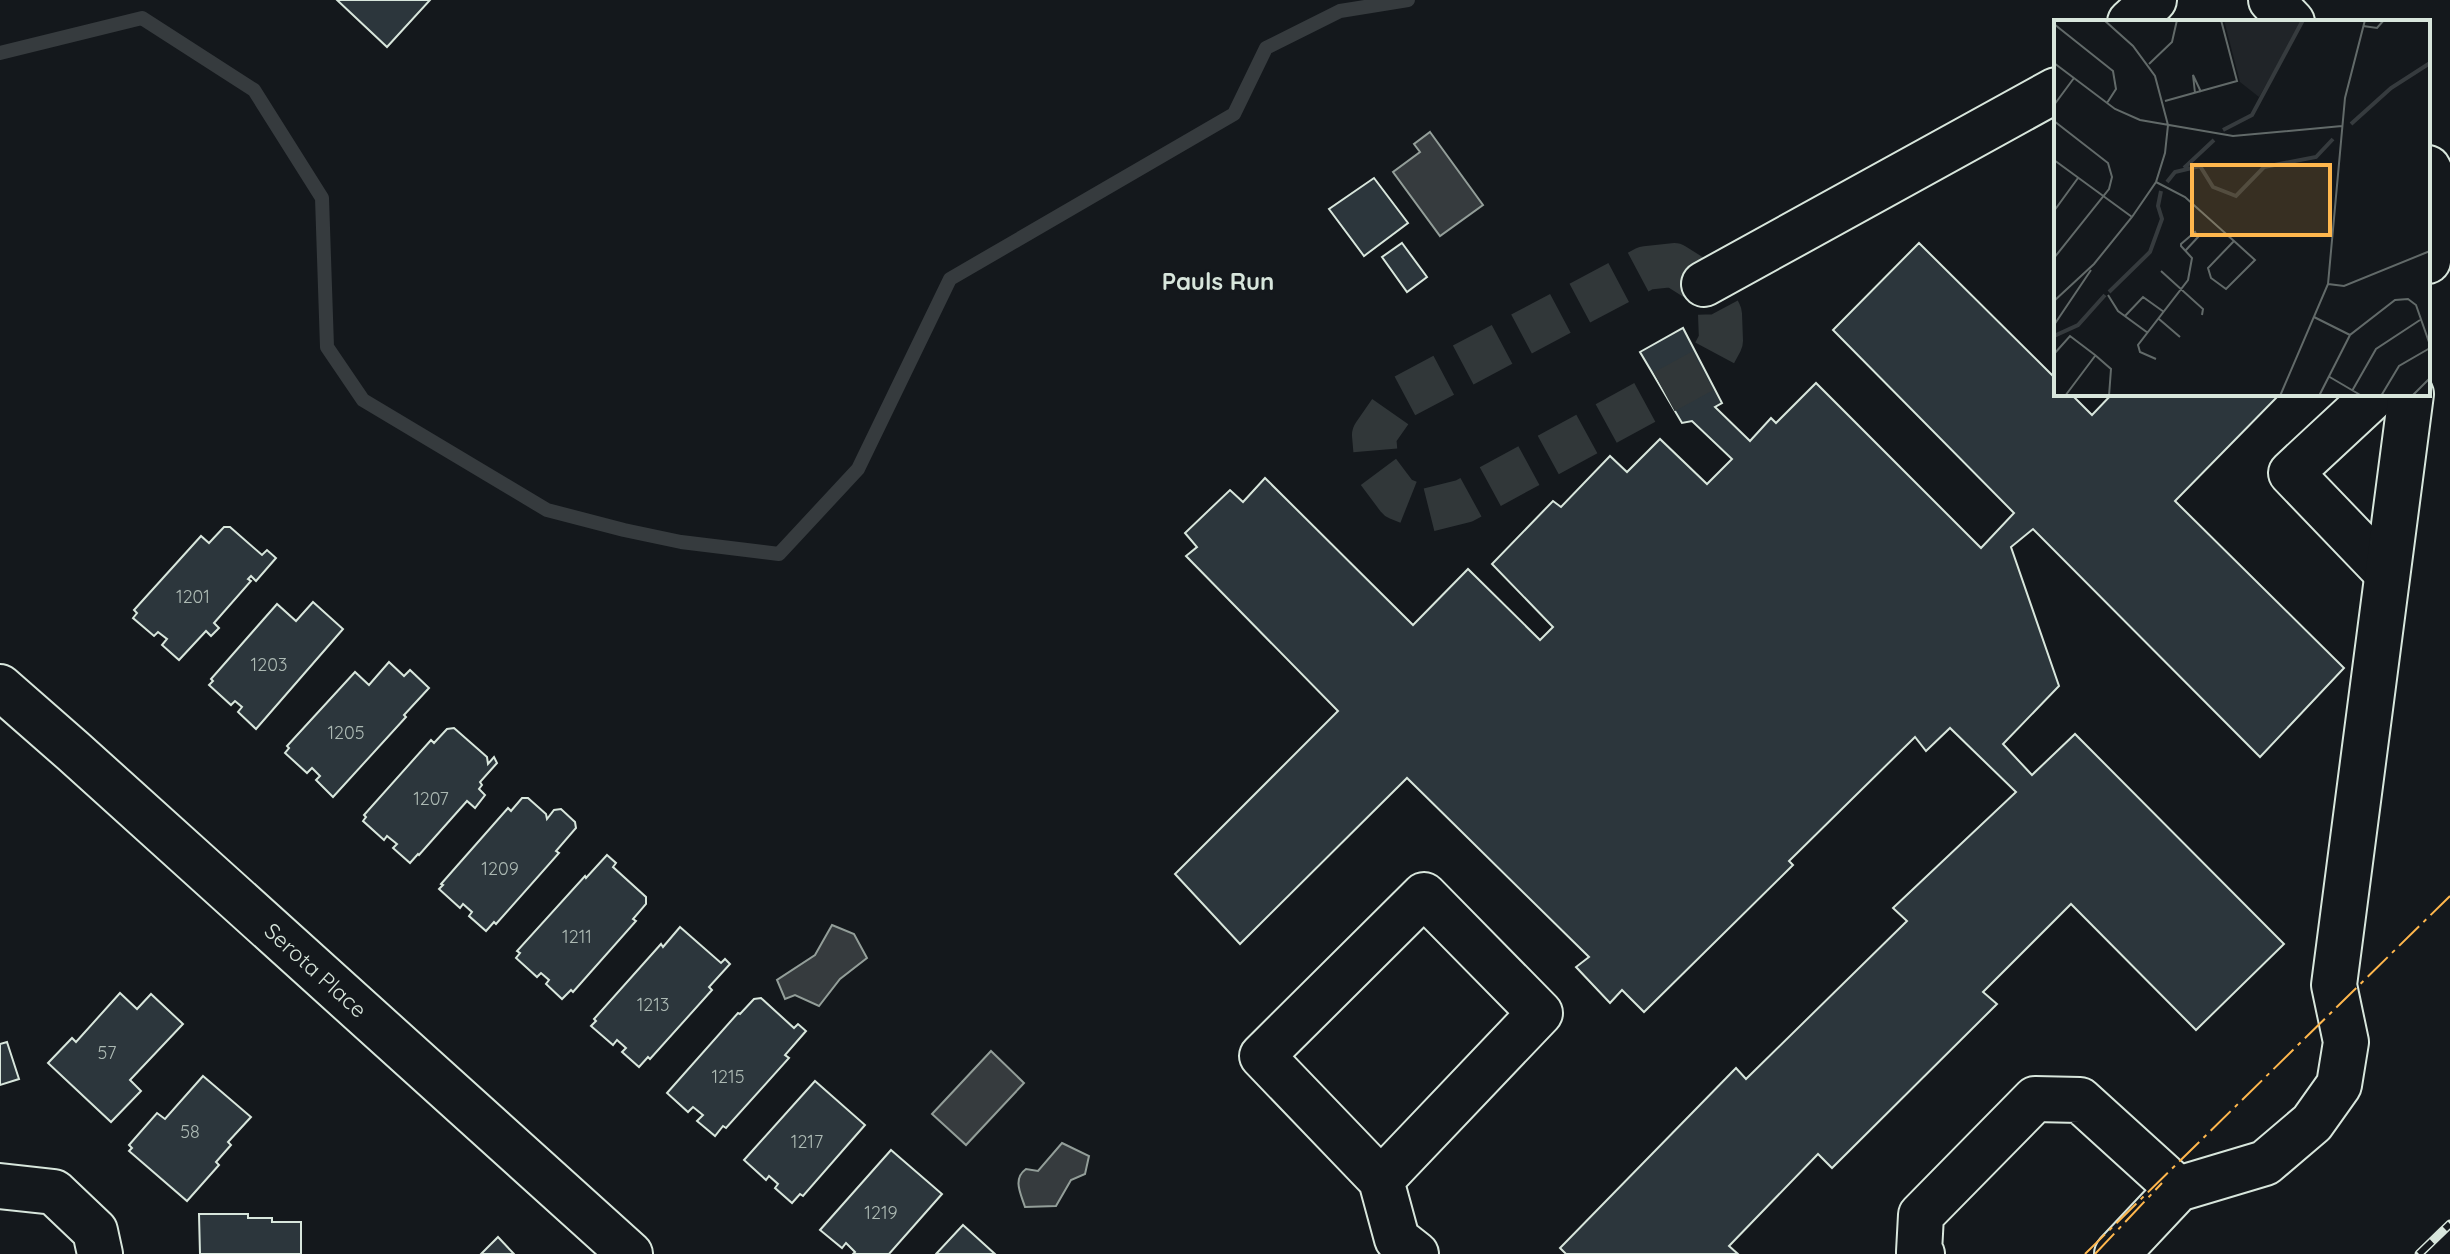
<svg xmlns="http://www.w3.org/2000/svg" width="2450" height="1254" font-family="Quicksand,sans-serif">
  <rect width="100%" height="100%" fill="#14181c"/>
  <g fill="#363b3e" stroke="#939e99" stroke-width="2">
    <polygon points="1430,132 1483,205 1440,236 1393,172 1420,152 1414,144"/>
    <polygon points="832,925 854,934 867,958 840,979 819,1006 795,995 785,999 777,980 815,955"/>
    <polygon points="991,1051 1024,1083 966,1145 932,1114"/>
    <path d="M1062 1143 1089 1156 1085 1174 1071 1180 1056 1206 1025 1207C1021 1194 1012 1179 1026 1169L1038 1171Z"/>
  </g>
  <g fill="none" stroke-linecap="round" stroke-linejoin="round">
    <polyline stroke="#363b3e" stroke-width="14" points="0,53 142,18 254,90 322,198 327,347 363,400 547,510 624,530 681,542 779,554 858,469 950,279 1234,114 1266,48 1340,11 1408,0"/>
  </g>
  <g fill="#2c363c" stroke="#d8e6dc" stroke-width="2">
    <polygon points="337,0 430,0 387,47"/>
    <polygon points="1374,178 1408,223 1364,256 1329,209"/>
    <polygon points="1402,243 1427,277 1407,292 1382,257"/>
    <polygon points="1919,243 2056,379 2056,394 2071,394 2092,415 2112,394 2280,394 2175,501 2344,668 2260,757 2033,529 2011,547 2059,686 2003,744 2032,775 2075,734 2284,944 2196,1030 2071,904 1983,992 1997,1004 1832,1168 1818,1154 1729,1246 1738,1254 1566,1254 1560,1248 1736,1068 1746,1079 1907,921 1893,908 2016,792 1950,728 1926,751 1915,737 1789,861 1793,865 1644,1012 1622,990 1610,1003 1576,967 1589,957 1407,778 1240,944 1175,874 1338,711 1186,556 1197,547 1185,533 1230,490 1243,502 1265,478 1413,625 1468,569 1540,640 1553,627 1492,564 1553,501 1561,507 1610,456 1627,472 1660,439 1707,484 1732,459 1692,421 1682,423 1640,352 1683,328 1722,403 1715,407 1750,441 1771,418 1776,423 1816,383 1981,548 2014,513 1833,330"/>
    <polygon points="224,527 230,527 262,555 267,550 276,558 256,581 251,576 248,579 251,581 214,623 219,628 211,636 206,631 179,660 162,645 167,639 158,632 154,636 133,618 137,613 134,610 201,536 209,543"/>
    <polygon points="313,602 343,629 256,729 238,712 242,707 235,701 231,705 209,685 213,681 211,679 277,604 296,621"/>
    <polygon points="389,662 404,676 410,670 429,688 404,715 406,717 333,797 316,780 320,776 312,768 307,773 285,753 289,748 287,746 355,672 369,685"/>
    <polygon points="454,728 487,757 488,764 494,757 497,763 480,782 482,785 479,789 485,795 475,808 467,801 419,855 418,854 410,863 393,848 397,844 387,836 384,840 363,821 366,817 364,815 431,740 434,743 447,729"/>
    <polygon points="522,798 528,798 546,814 547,819 554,810 561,809 575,822 576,828 556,851 559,853 496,924 494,922 486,931 469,916 472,912 463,904 460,908 439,889 443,885 441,884 508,808 511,811"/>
    <polygon points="607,855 616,863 613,867 646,897 646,904 633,919 636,921 573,992 571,990 562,999 546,984 549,980 541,973 537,977 516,958 520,953 517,951 585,876 586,878"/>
    <polygon points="680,927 721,963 725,959 730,964 709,987 712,990 650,1059 648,1057 639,1067 622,1052 626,1048 617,1040 613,1045 591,1026 596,1021 594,1019 661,944 663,947"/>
    <polygon points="120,993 137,1009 151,994 183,1024 130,1080 141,1091 111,1122 48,1063 72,1038 76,1042"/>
    <polygon points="761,998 794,1028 798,1024 806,1031 785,1055 789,1058 726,1128 723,1126 715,1136 697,1121 703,1115 693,1107 688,1112 667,1093 738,1013 740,1014 754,999"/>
    <polygon points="7,1042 19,1079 0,1085 0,1044"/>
    <polygon points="203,1076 251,1117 228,1142 231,1145 216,1162 219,1165 187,1201 129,1151 132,1148 129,1145 157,1113 165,1119"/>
    <polygon points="815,1081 865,1125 803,1196 800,1194 792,1203 775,1188 778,1184 769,1176 766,1180 744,1160"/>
    <polygon points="891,1150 942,1194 889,1254 853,1254 855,1252 846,1243 842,1248 820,1230"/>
    <polygon points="199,1214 248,1214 248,1218 272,1218 272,1222 301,1222 301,1254 200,1254"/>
    <polygon points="963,1225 995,1254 936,1254"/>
    <polygon points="498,1237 514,1254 481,1254"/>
  </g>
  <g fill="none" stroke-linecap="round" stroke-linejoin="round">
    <polygon stroke="#313739" stroke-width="44" stroke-dasharray="44 22" stroke-linecap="butt" points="1674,265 1704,284 1720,314 1721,341 1706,369 1464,501 1428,510 1398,498 1377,470 1374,435 1399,399 1646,268"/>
    <defs>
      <g id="minor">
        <polyline points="2271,0 2292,22"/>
        <polyline points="2130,22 2154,0"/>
        <polyline points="2428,168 2438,188 2428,261"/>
        <polyline points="1704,284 2056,90"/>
        <polyline points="2376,394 2291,473 2387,573"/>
        <path id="s1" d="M0 687 73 751 630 1254"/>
        <polyline points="1381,1180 1540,1013 1424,895 1262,1056 1381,1180 1397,1239 1416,1254"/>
        <polyline points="0,1186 54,1192 95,1231 100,1254"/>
        <polyline points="1922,1254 1919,1252 1921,1215 2035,1099 2080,1100 2178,1189"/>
        <polyline points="2117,1254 2178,1189 2265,1163 2312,1123 2339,1085 2346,1042 2334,985 2411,394"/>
      </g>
    </defs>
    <use href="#minor" stroke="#d8e6dc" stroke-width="48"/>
    <use href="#minor" stroke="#14181c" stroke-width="44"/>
    <defs>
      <polyline id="rail" points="2419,1254 2450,1224"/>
    </defs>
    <use href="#rail" stroke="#d8e6dc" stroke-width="9"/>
    <use href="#rail" stroke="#14181c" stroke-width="6" stroke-dasharray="18" stroke-linecap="butt"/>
    <g stroke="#ffb74d" stroke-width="2" stroke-dasharray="28 6 4 6" stroke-linecap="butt">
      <polyline points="2085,1254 2450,896"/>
      <polyline points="2095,1254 2162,1183"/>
    </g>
  </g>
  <g text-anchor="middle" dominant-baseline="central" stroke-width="6" stroke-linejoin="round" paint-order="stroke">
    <g font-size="18" fill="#adbab4">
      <text x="193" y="596">1201</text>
      <text x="269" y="664">1203</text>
      <text x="346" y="732">1205</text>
      <text x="431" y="798">1207</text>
      <text x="500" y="868">1209</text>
      <text x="577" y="936">1211</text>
      <text x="653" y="1004">1213</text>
      <text x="107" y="1052">57</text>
      <text x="728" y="1076">1215</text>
      <text x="190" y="1131">58</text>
      <text x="807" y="1141">1217</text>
      <text x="881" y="1212">1219</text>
    </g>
    <g font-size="22" fill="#d8e6dc" stroke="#14181c">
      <text stroke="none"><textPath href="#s1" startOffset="424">Serota Place</textPath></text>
    </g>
    <g font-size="24" font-weight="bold" fill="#d8e6dc" stroke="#14181c">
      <text x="1218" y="281">Pauls Run</text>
    </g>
  </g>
  <g transform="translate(2054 20)">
    <rect width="376" height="376" fill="#14181c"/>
    <path d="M170 0H249L205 77 186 62Z" fill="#202428"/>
    <path fill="none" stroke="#363b3e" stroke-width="4" d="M297 104 337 68 376 43M169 110 198 95 249 0M130 148 160 120M113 162 121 152 146 146 159 167 182 176 210 147 262 137 279 119M55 272 96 232 108 199 104 186 107 171M0 316 24 305 51 275"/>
    <path fill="none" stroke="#626a69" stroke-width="2" d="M0 4 59 51 62 69 53 83M309 6 323 8 330 0M0 43 61 89 86 100 179 116 288 106M95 44 118 22 123 0M141 73 139 55 147 72M111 81 183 61 167 0M0 85 20 58M0 101 54 143 58 157 55 169 0 238M0 140 78 197M102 162 131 177 142 187 180 221 201 240 172 269 157 258 154 248 180 221M0 191 24 158M107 251 149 289 148 295M274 264 290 266 376 231M54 275 64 291 94 313M0 281 40 244 78 197 102 162 111 133 114 105 101 56 79 26 50 0M71 296 89 277 110 292M260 297 296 315M105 299 126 317M0 305 37 250M0 334 16 316 41 335 57 349 55 376M102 339 86 332 84 325 134 260 138 238 127 226V224L141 212 144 217 132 230M274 356 308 376M298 371 322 329 366 300M11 376 41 336M226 376 274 264 291 78 311 0M265 376 296 315 341 280 354 279 362 285 376 325M327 376 345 346 376 328M358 376 376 358"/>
    <path fill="#ffb74d" fill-opacity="0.15" stroke="#ffb74d" stroke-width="4" d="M138 145H276V215H138Z"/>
    <rect width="376" height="376" fill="none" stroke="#d8e6dc" stroke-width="4"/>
  </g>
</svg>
